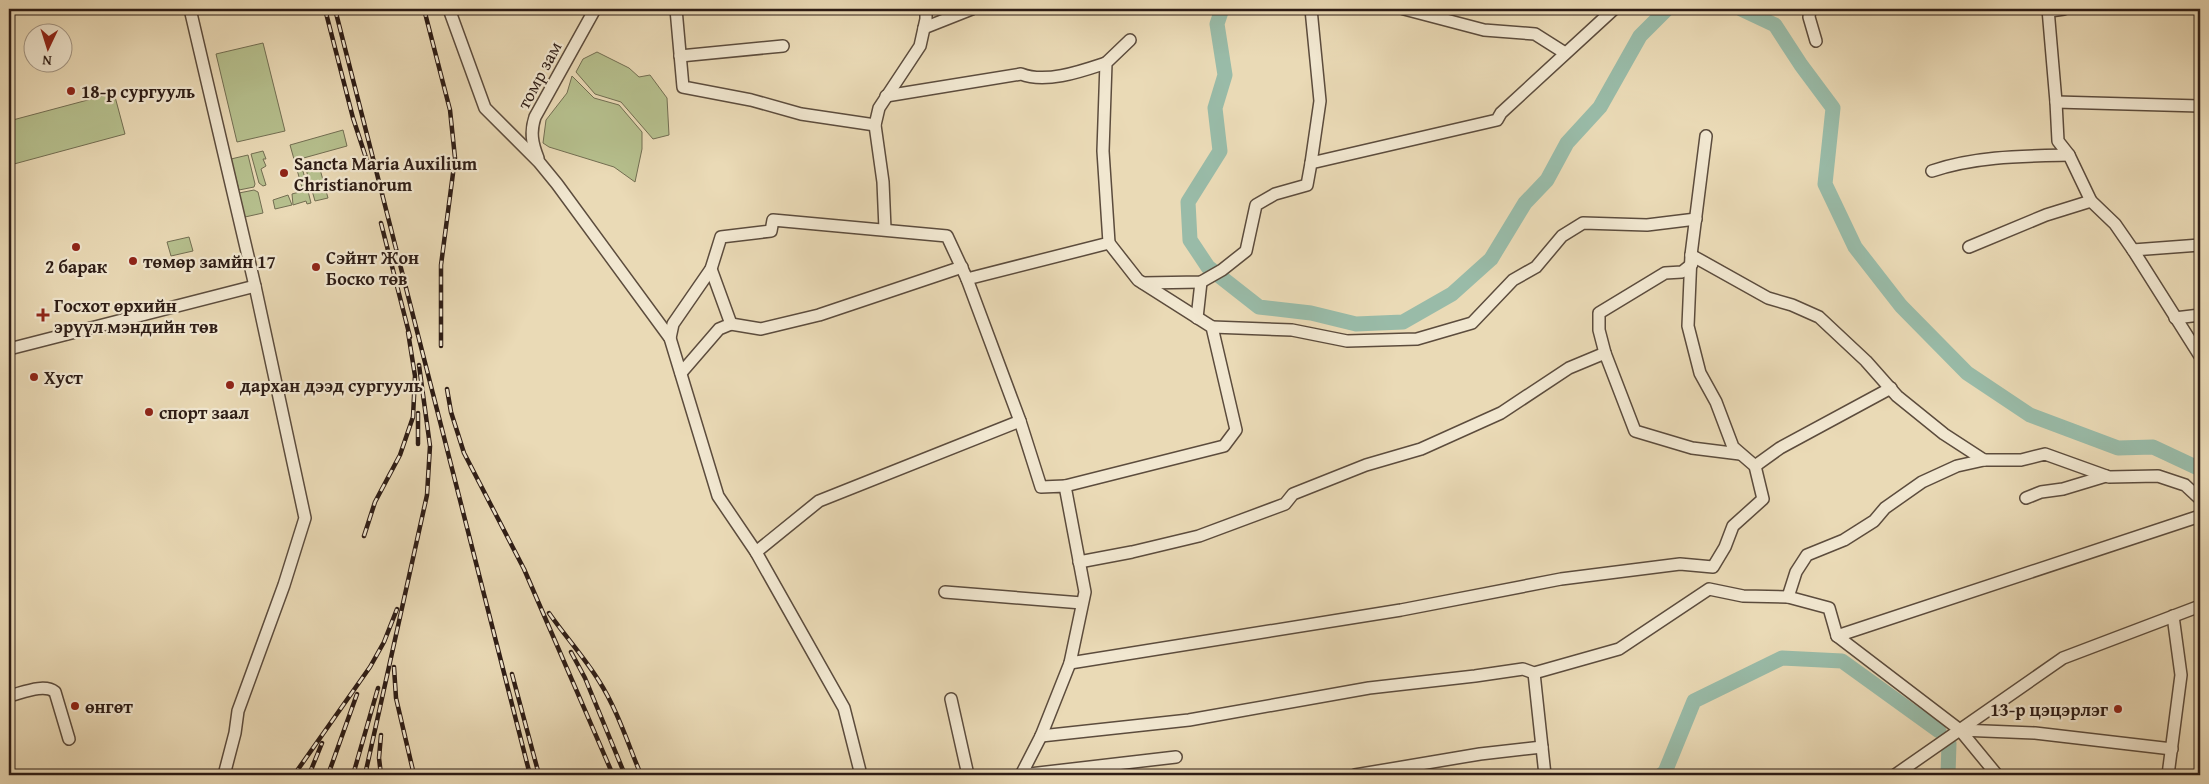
<svg xmlns="http://www.w3.org/2000/svg" width="2209" height="784" font-family="'Gentium Book Plus',serif">
  <rect width="100%" height="100%" fill="#eadab6"/>
  <filter id="stains"><feTurbulence type="fractalNoise" baseFrequency=".004" numOctaves="4"/><feColorMatrix values="0 0 0 0 .2 0 0 0 0 .09 0 0 0 0 .02 0 0 0 .5 -.17"/></filter>
  <radialGradient id="worn" r=".72"><stop offset=".6" stop-color="#630" stop-opacity="0"/><stop offset="1" stop-color="#630" stop-opacity=".3"/></radialGradient>
  <g fill="#b6c08e" stroke="#726e52">
    <polygon points="263,43 285,131 237,142 216,54"/>
    <polygon points="597,52 629,68 639,77 650,75 667,98 669,135 653,139 621,102 595,94 576,72 583,59"/>
    <polygon points="572,76 594,98 619,105 642,132 642,149 635,182 614,167 549,147 543,143 546,120 567,93"/>
    <polygon points="114,93 125,134 14,164 9,143 9,121"/>
    <polygon points="343,130 347,146 300,159 311,203 307,204 306,201 293,205 292,194 303,191 290,145"/>
    <polygon points="263,151 266,159 263,159 266,166 261,169 266,185 263,186 259,183 251,154"/>
    <polygon points="248,155 255,184 254,187 239,190 231,159"/>
    <polygon points="318,162 328,198 315,201 305,166"/>
    <polygon points="254,190 258,192 263,213 245,217 239,193"/>
    <polygon points="288,195 292,205 275,209 273,200"/>
    <polygon points="189,237 193,251 171,256 167,242"/>
  </g>
  <g fill="none" stroke-linecap="round" stroke-linejoin="round">
    <g stroke="#99bba8" stroke-width="15">
      <polyline points="1222,9 1217,24 1225,75 1215,108 1220,151 1188,202 1190,240 1208,267 1259,307 1311,313 1356,324 1403,322 1452,294 1491,259 1525,203 1547,180 1567,143 1600,107 1640,36 1667,9"/>
      <polyline points="1741,9 1775,25 1801,65 1833,108 1825,184 1855,247 1901,306 1967,373 2030,415 2118,448 2153,447 2200,469"/>
      <polyline points="1661,775 1665,772 1694,701 1782,658 1842,661 1939,731"/>
      <polyline points="1948,775 1949,743"/>
    </g>
    <defs>
      <g id="minor">
        <polyline points="190,9 255,286 305,518 284,585 238,711 235,733 224,775"/>
        <polyline points="449,9 485,108 539,162 557,184 670,338 718,496 756,552 844,708 861,775"/>
        <polyline points="676,9 683,87 751,100 801,114 875,125"/>
        <polyline points="1404,9 1484,30 1535,34 1565,53"/>
        <polyline points="1810,9 1809,17 1816,41"/>
        <polyline points="2048,9 2056,102 2058,141 2069,155 2091,201 2115,224 2133,250 2200,356"/>
        <polyline points="2050,11 2064,9"/>
        <polyline points="924,28 972,9"/>
        <polyline points="680,56 783,46"/>
        <path d="M886 96 1021 74C1046 84 1082 71 1106 63"/>
        <polyline points="2056,102 2200,106"/>
        <path d="M538 158C532 143 530 132 535 117L595 9"/>
        <polyline points="1311,163 1320,101 1311,9"/>
        <path d="M1932 171C1975 156 2024 156 2069 155"/>
        <polyline points="885,229 883,182 875,125 879,108 920,46 926,19 926,9"/>
        <polyline points="1969,247 2046,215 2091,201"/>
        <polyline points="2133,250 2200,245"/>
        <polyline points="1691,255 1768,298 1792,305 1819,317 1866,361 1897,396 1944,434 1984,460"/>
        <polyline points="967,279 1020,421 1041,487 1065,486 1085,592 1070,663 1041,736 1021,775"/>
        <polyline points="1143,283 1201,282 1222,270 1246,251 1256,205 1275,194 1307,185 1311,163 1497,120 1501,113 1614,9"/>
        <polyline points="1197,318 1201,282"/>
        <polyline points="2175,318 2200,315"/>
        <polyline points="731,324 761,329 819,315 962,267"/>
        <polyline points="1212,327 1292,330 1347,341 1417,339 1472,323 1513,280 1536,267 1562,236 1583,223 1647,225 1696,219"/>
        <polyline points="670,338 673,324 711,269 721,237 771,231 773,220 947,236 967,279 1109,243 1103,151 1106,63 1130,40"/>
        <polyline points="9,349 255,286"/>
        <polyline points="1605,353 1599,330 1599,313 1665,273 1682,272 1692,264"/>
        <polyline points="681,373 719,329 731,324 711,269"/>
        <polyline points="1755,466 1780,448 1891,388"/>
        <polyline points="1065,486 1224,446 1236,430 1212,327 1138,280 1109,243"/>
        <polyline points="2026,498 2041,492 2063,489 2106,476"/>
        <polyline points="756,552 819,501 1020,421"/>
        <polyline points="1079,562 1132,552 1199,536 1285,504 1293,494 1366,465 1421,449 1501,413 1569,368 1605,353 1635,431 1692,448 1740,454"/>
        <polyline points="945,592 1082,603"/>
        <polyline points="1788,597 1829,608 1837,636 1960,730 1997,775"/>
        <polyline points="1837,636 2200,516"/>
        <polyline points="1070,663 1401,610 1561,579 1680,564 1713,567 1725,547 1733,526 1763,499 1755,466 1733,447 1716,402 1700,373 1688,326 1691,255 1706,136"/>
        <polyline points="1534,673 1545,775"/>
        <path d="M9 696C22 693 44 683 55 692L69 739"/>
        <polyline points="951,699 968,775"/>
        <polyline points="1960,730 2035,733 2172,749"/>
        <polyline points="1041,736 1189,720 1369,688 1475,676 1523,669 1534,673 1619,649 1709,589 1743,596 1788,597 1796,572 1807,555 1844,540 1874,521 1885,508 1922,482 1957,466 1984,460 2021,460 2045,454 2109,477 2158,476 2185,485 2200,499"/>
        <polyline points="1021,775 1176,757"/>
        <polyline points="1355,775 1480,754 1542,747"/>
        <polyline points="1895,775 2063,658 2200,606"/>
        <polyline points="2168,775 2181,675 2173,616"/>
      </g>
    </defs>
    <use href="#minor" stroke="#5c4c3d" stroke-width="14"/>
    <use href="#minor" stroke="#f1e7d0" stroke-width="11"/>
    <defs>
      <g id="rail">
        <polyline points="325,9 353,118 369,167"/>
        <polyline points="335,9 530,775"/>
        <polyline points="424,9 450,110 455,158 441,265 441,346"/>
        <polyline points="381,223 410,337"/>
        <polyline points="447,389 451,412 464,453 524,569 613,775"/>
        <polyline points="418,413 418,444"/>
        <polyline points="364,536 375,502 400,455 413,417 415,376 408,332"/>
        <path d="M549 613C565 636 584 657 599 681 617 709 628 744 641 775"/>
        <polyline points="571,652 585,678 625,775"/>
        <polyline points="394,667 396,698 414,775"/>
        <polyline points="512,674 539,775"/>
        <polyline points="381,735 379,758 381,775"/>
        <polyline points="294,775 370,667 384,642 397,609"/>
        <polyline points="309,775 322,743"/>
        <polyline points="328,775 357,694"/>
        <polyline points="353,775 378,688"/>
        <polyline points="365,775 427,495 430,446 419,365"/>
      </g>
    </defs>
    <use href="#rail" stroke="#2d1c15" stroke-width="4.5"/>
    <use href="#rail" stroke="#f1e7d0" stroke-width="2.5" stroke-dasharray="8" stroke-linecap="butt"/>
  </g>
  <g fill="#8f2418" stroke="#f1e7d0" stroke-width="2">
    <circle cx="71" cy="91" r="5"/>
    <circle cx="284" cy="173" r="5"/>
    <circle cx="76" cy="247" r="5"/>
    <circle cx="133" cy="261" r="5"/>
    <circle cx="316" cy="267" r="5"/>
    <path d="M40.5 307.5h5v5h5v5h-5v5h-5v-5h-5v-5h5z"/>
    <circle cx="34" cy="377" r="5"/>
    <circle cx="230" cy="385" r="5"/>
    <circle cx="149" cy="412" r="5"/>
    <circle cx="75" cy="706" r="5"/>
    <circle cx="2118" cy="709" r="5"/>
  </g>
  <g text-anchor="middle" dominant-baseline="central" stroke-width="4.5" stroke-linejoin="round" paint-order="stroke">
    <g font-size="18" fill="#2d1c15" stroke="#f1e7d0">
      <text transform="translate(539 75) rotate(-62)">томр зам</text>
    </g>
    <g font-size="18" font-weight="bold" fill="#2d1c15" stroke="#f1e7d0" text-anchor="start">
      <text x="81" y="91">18-р сургууль</text>
      <text x="294" y="163">Sancta Maria Auxilium<tspan x="294" dy="21">Christianorum</tspan></text>
      <text x="326" y="257">Сэйнт Жон<tspan x="326" dy="21">Боско төв</tspan></text>
      <text x="143" y="261">төмөр замйн 17</text>
      <text x="76" y="266" text-anchor="middle">2 барак</text>
      <text x="54" y="305">Госхот өрхийн<tspan x="54" dy="21">эрүүл мэндийн төв</tspan></text>
      <text x="44" y="377">Хуст</text>
      <text x="240" y="385">дархан дээд сургууль</text>
      <text x="159" y="412">спорт заал</text>
      <text x="85" y="706">өнгөт</text>
      <text x="2108" y="709" text-anchor="end">13-р цэцэрлэг</text>
    </g>
  </g>
  <rect width="2209" height="784" fill="none" stroke="#eadab6" stroke-width="30"/>
  <rect x="10" y="10" width="2189" height="764" fill="none" stroke="#2d1c15" stroke-width="2.5"/>
  <rect x="15" y="15" width="2179" height="754" fill="none" stroke="#2d1c15"/>
  <g transform="translate(48 48) rotate(184)"><circle r="24" fill="#f1e7d0" stroke="#a39685"/>
  <path d="M0-4L9 19L0 12L-9 19Z" fill="#8f2418"/>
  <text y="-8" font-size="14" font-weight="bold" text-anchor="middle" fill="#2d1c15">N</text>
  </g>
  <rect width="100%" height="100%" filter="url(#stains)"/>
  <rect width="100%" height="100%" fill="url(#worn)"/>
</svg>
